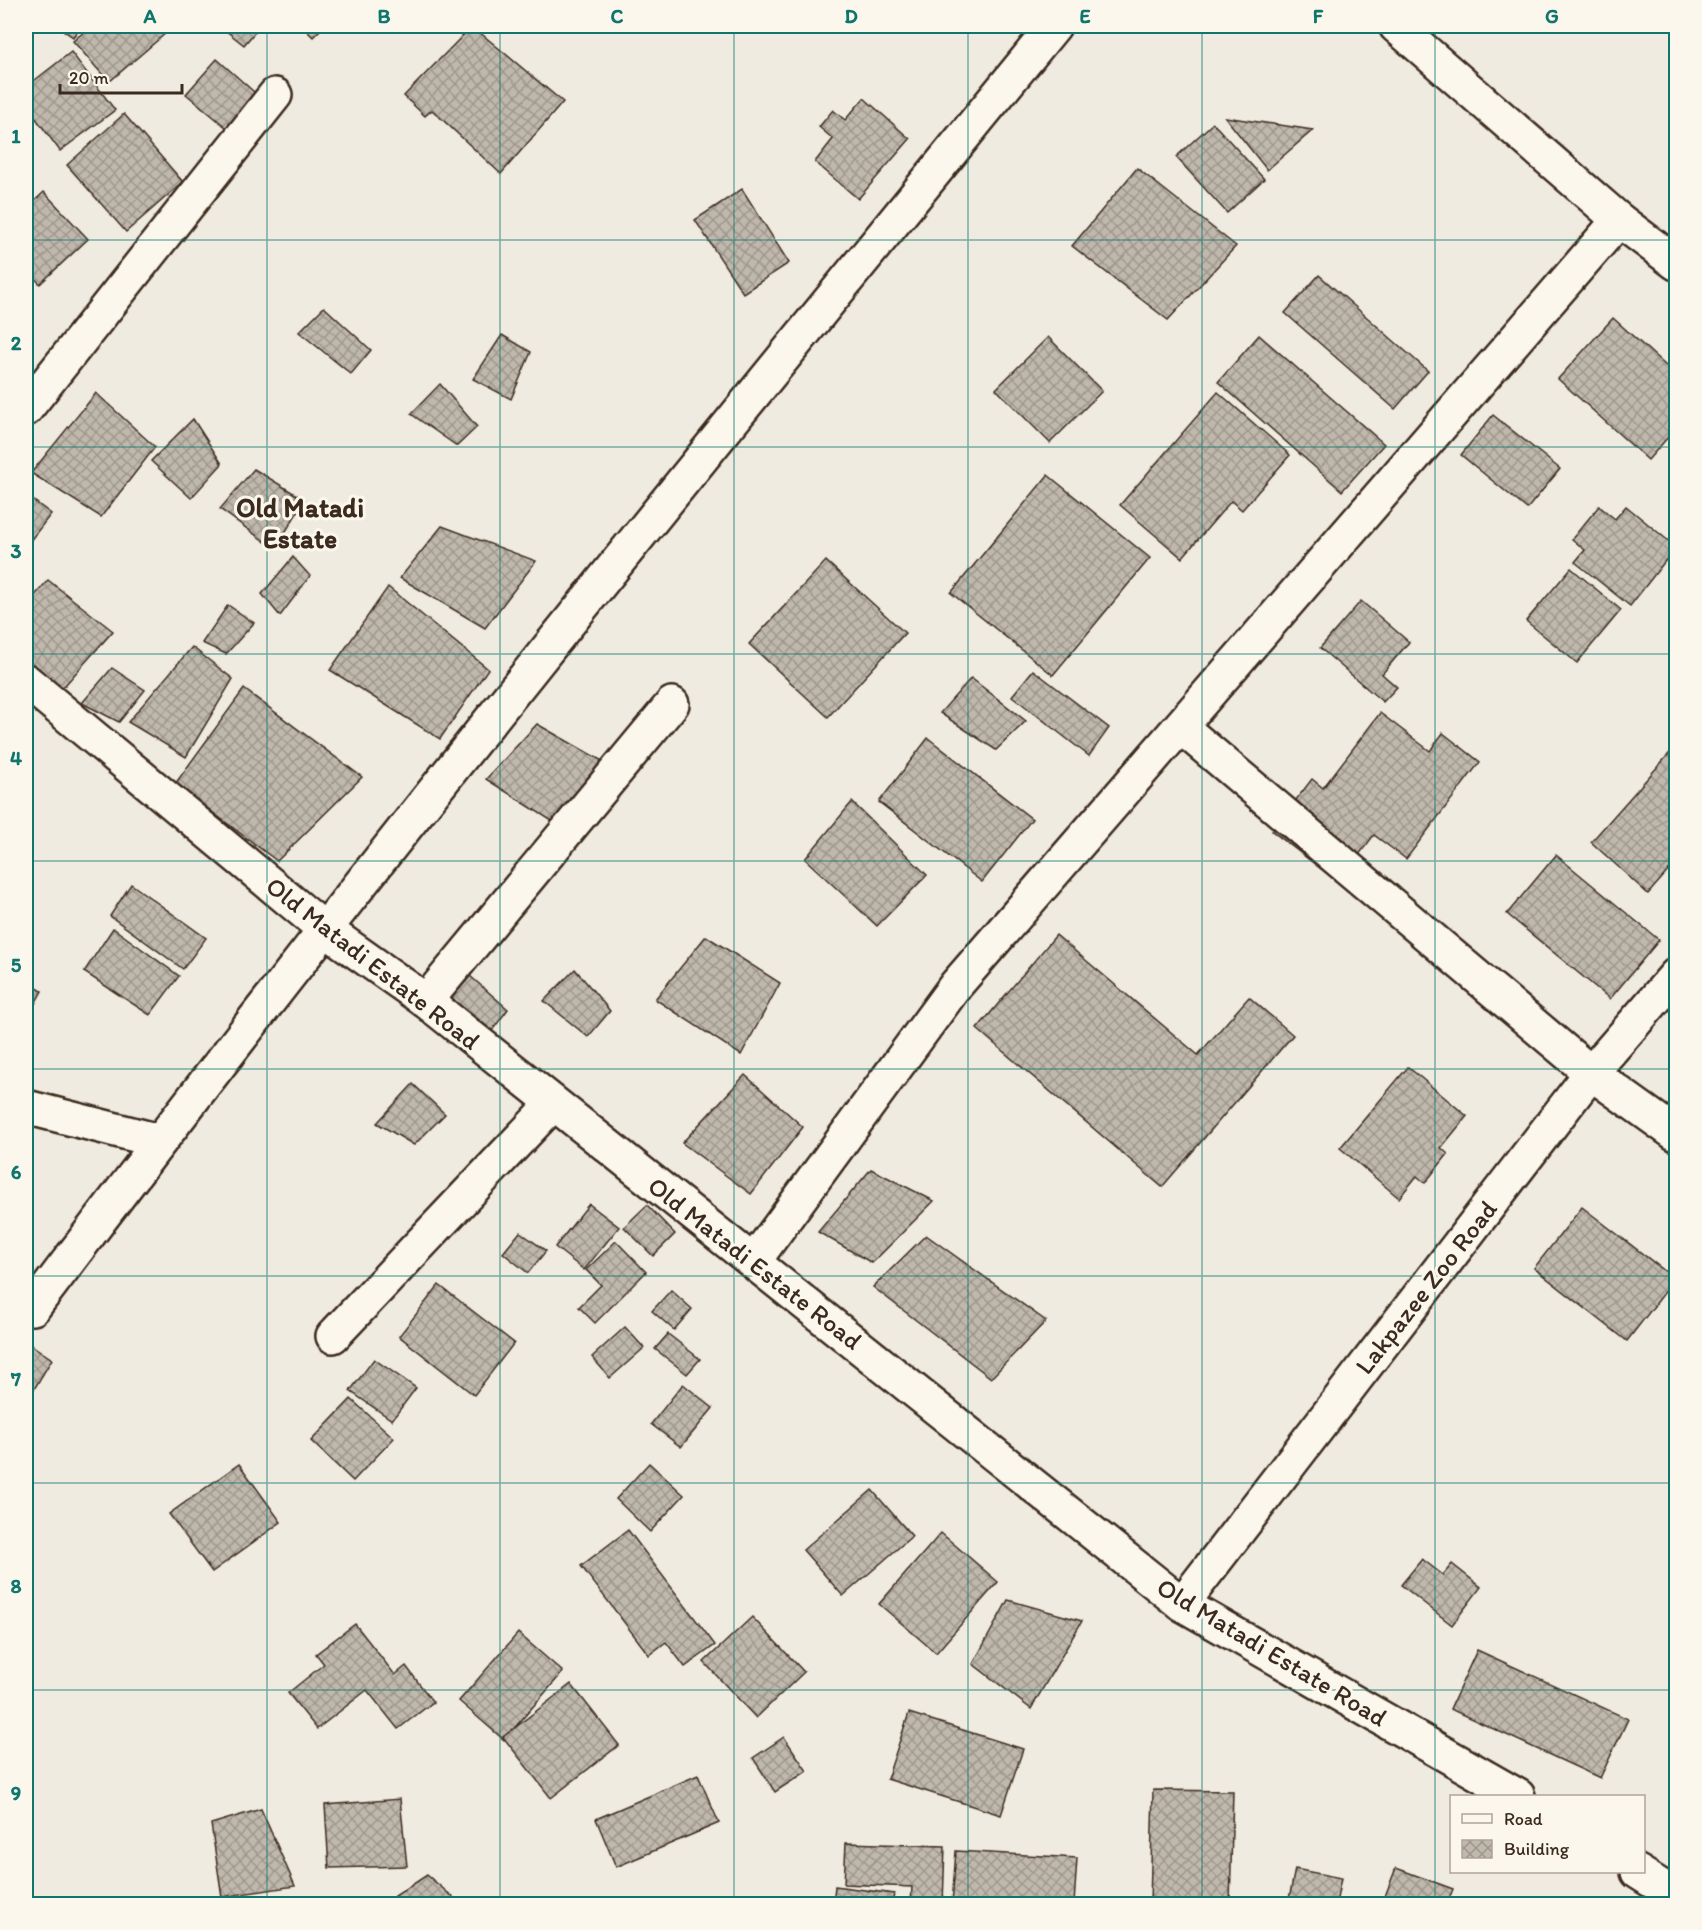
<svg xmlns="http://www.w3.org/2000/svg" width="1702" height="1930" font-family="Itim,sans-serif">
  <defs>
    <pattern id="building-cross-hatch" width="8" height="8" patternUnits="userSpaceOnUse" patternTransform="scale(1.5)"><rect width="8" height="8" fill="#c0b8ad"/><path d="M0 0l8 8M0 8l8-8" fill="none" stroke="#9d968c"/></pattern>
  </defs>
  <rect width="100%" height="100%" fill="#f0ebe0"/>
  <filter id="ink" filterUnits="userSpaceOnUse"><feTurbulence type="fractalNoise" baseFrequency=".0167" numOctaves="2"/><feDisplacementMap in="SourceGraphic" scale="12" xChannelSelector="R" yChannelSelector="G"/><feConvolveMatrix kernelMatrix="1 2 1 2 8 2 1 2 1" color-interpolation-filters="sRGB"/></filter>
  <g filter="url(#ink)">
    <g fill="url(#building-cross-hatch)" stroke="#3b2a1e" stroke-width="1.5">
      <polygon points="57,26 81,26 73,37"/>
      <polygon points="91,26 174,26 109,82 73,41"/>
      <polygon points="220,26 260,26 244,45"/>
      <polygon points="302,26 324,26 313,37"/>
      <polygon points="472,26 563,102 501,174 432,110 425,116 404,96"/>
      <polygon points="1472,26 1490,26 1483,34"/>
      <polygon points="71,52 115,110 60,151 26,105 26,87"/>
      <polygon points="217,59 262,99 233,133 186,94"/>
      <polygon points="864,98 910,139 858,199 815,162 833,139 819,127 833,110 845,120"/>
      <polygon points="124,114 183,182 126,232 67,165"/>
      <polygon points="1225,117 1313,130 1267,170"/>
      <polygon points="1213,123 1264,179 1227,213 1176,157"/>
      <polygon points="1137,168 1236,246 1168,320 1072,246"/>
      <polygon points="742,189 789,263 743,293 695,220"/>
      <polygon points="44,192 88,239 40,284 26,268 26,209"/>
      <polygon points="1319,275 1428,371 1395,409 1285,313"/>
      <polygon points="324,307 371,350 351,374 299,332"/>
      <polygon points="1613,318 1676,375 1676,428 1648,460 1558,379"/>
      <polygon points="502,335 531,352 511,399 473,379"/>
      <polygon points="1259,335 1384,444 1342,491 1218,382"/>
      <polygon points="1048,337 1102,391 1050,443 996,389"/>
      <polygon points="440,384 477,427 457,446 411,414"/>
      <polygon points="1218,392 1290,455 1242,510 1231,501 1182,558 1120,505"/>
      <polygon points="96,393 155,447 101,517 31,473"/>
      <polygon points="1493,415 1560,469 1527,509 1461,455"/>
      <polygon points="193,419 222,464 191,498 151,461"/>
      <polygon points="254,469 305,500 275,549 220,509"/>
      <polygon points="1048,475 1150,558 1053,675 951,593"/>
      <polygon points="26,495 51,514 26,546"/>
      <polygon points="1599,506 1615,519 1626,506 1676,547 1630,606 1575,562 1585,550 1572,539"/>
      <polygon points="442,526 536,561 485,628 400,578"/>
      <polygon points="293,557 310,576 280,616 262,594"/>
      <polygon points="826,561 905,633 828,717 749,644"/>
      <polygon points="1571,568 1621,610 1577,663 1526,621"/>
      <polygon points="48,580 113,631 58,693 26,669 26,606"/>
      <polygon points="388,587 488,669 440,739 330,670"/>
      <polygon points="1361,601 1409,642 1382,674 1397,687 1383,702 1320,648"/>
      <polygon points="228,605 254,623 226,654 202,643"/>
      <polygon points="192,647 233,679 186,757 128,722"/>
      <polygon points="112,668 145,690 119,722 82,703"/>
      <polygon points="1033,670 1109,728 1089,756 1012,696"/>
      <polygon points="971,678 1026,721 996,750 940,713"/>
      <polygon points="244,689 362,777 277,861 175,784"/>
      <polygon points="1380,713 1430,751 1443,733 1480,762 1406,859 1374,835 1338,882 1272,831 1312,779 1323,788"/>
      <polygon points="537,724 604,762 552,821 486,779"/>
      <polygon points="928,738 1032,819 982,882 879,802"/>
      <polygon points="1676,746 1676,862 1648,894 1591,842"/>
      <polygon points="852,802 927,875 877,926 805,859"/>
      <polygon points="1556,855 1659,940 1610,999 1507,914"/>
      <polygon points="131,884 206,938 183,969 110,916"/>
      <polygon points="113,928 179,976 150,1015 84,972"/>
      <polygon points="1056,935 1198,1055 1249,997 1293,1035 1162,1187 977,1029"/>
      <polygon points="706,936 780,983 741,1055 655,999"/>
      <polygon points="575,969 610,1011 588,1037 544,1001"/>
      <polygon points="470,976 508,1009 483,1043 442,1009"/>
      <polygon points="26,981 42,991 26,1020"/>
      <polygon points="1408,1067 1467,1116 1441,1148 1448,1154 1425,1183 1417,1176 1399,1198 1340,1148"/>
      <polygon points="745,1075 803,1127 751,1194 682,1143"/>
      <polygon points="413,1084 445,1114 414,1145 377,1123"/>
      <polygon points="871,1169 934,1201 872,1263 818,1232"/>
      <polygon points="589,1204 619,1227 584,1270 555,1247"/>
      <polygon points="647,1205 675,1234 653,1256 624,1227"/>
      <polygon points="1582,1207 1675,1279 1627,1341 1534,1268"/>
      <polygon points="520,1232 546,1251 528,1273 503,1253"/>
      <polygon points="926,1235 1046,1321 991,1378 873,1287"/>
      <polygon points="616,1241 646,1272 595,1323 579,1307 601,1285 586,1270"/>
      <polygon points="439,1285 514,1343 474,1395 399,1336"/>
      <polygon points="671,1290 692,1309 674,1330 652,1311"/>
      <polygon points="625,1327 644,1348 610,1378 592,1357"/>
      <polygon points="668,1334 700,1359 687,1374 655,1349"/>
      <polygon points="27,1342 52,1359 30,1396 26,1391"/>
      <polygon points="374,1359 416,1388 392,1420 350,1391"/>
      <polygon points="683,1384 713,1408 681,1447 651,1424"/>
      <polygon points="351,1399 394,1438 353,1481 311,1441"/>
      <polygon points="649,1463 684,1495 650,1532 616,1499"/>
      <polygon points="239,1464 281,1522 212,1572 169,1514"/>
      <polygon points="872,1490 912,1536 843,1596 803,1550"/>
      <polygon points="628,1530 715,1645 685,1667 666,1642 649,1655 581,1566"/>
      <polygon points="941,1533 998,1582 936,1653 879,1604"/>
      <polygon points="1422,1559 1443,1575 1452,1564 1481,1587 1452,1625 1401,1585"/>
      <polygon points="1008,1600 1082,1621 1031,1709 973,1664"/>
      <polygon points="752,1617 804,1672 756,1718 704,1662"/>
      <polygon points="355,1624 395,1675 406,1666 433,1702 398,1729 367,1690 317,1729 288,1693 324,1664 316,1654"/>
      <polygon points="518,1633 563,1672 504,1740 459,1701"/>
      <polygon points="1477,1650 1628,1719 1600,1778 1450,1709"/>
      <polygon points="571,1684 619,1745 551,1798 503,1737"/>
      <polygon points="909,1713 1023,1749 1001,1815 887,1779"/>
      <polygon points="784,1737 807,1771 775,1792 753,1758"/>
      <polygon points="698,1775 719,1823 616,1867 596,1819"/>
      <polygon points="1153,1790 1233,1791 1230,1904 1150,1904"/>
      <polygon points="400,1799 407,1866 329,1868 325,1805"/>
      <polygon points="261,1809 295,1886 222,1897 211,1824"/>
      <polygon points="846,1843 945,1846 943,1904 911,1904 912,1887 844,1884"/>
      <polygon points="956,1851 1077,1858 1074,1904 952,1904"/>
      <polygon points="1396,1868 1453,1889 1447,1904 1382,1904"/>
      <polygon points="1295,1869 1341,1878 1336,1904 1288,1904"/>
      <polygon points="427,1875 461,1904 383,1904"/>
      <polygon points="835,1886 894,1894 892,1904 833,1904"/>
    </g>
    <g fill="none" stroke-linecap="round" stroke-linejoin="round">
      <defs>
        <g id="street">
          <polyline points="1396,26 1619,220"/>
          <polyline points="26,409 275,95"/>
          <polyline points="1181,727 1591,1073 1676,1134"/>
          <polyline points="426,1001 672,704"/>
          <polyline points="26,1107 159,1141"/>
          <polyline points="754,1261 956,985 1619,220 1676,263"/>
          <path d="M33 1308C362 872 708 449 1054 26"/>
          <polyline points="333,1336 553,1104"/>
          <polyline points="1182,1604 1591,1073 1676,975"/>
        </g>
        <g id="secondary">
          <polyline points="26,681 323,928 426,1001 1182,1604 1518,1796"/>
          <polyline points="1638,1872 1676,1896"/>
        </g>
      </defs>
      <use href="#street" stroke="#3b2a1e" stroke-width="38"/>
      <use href="#secondary" stroke="#3b2a1e" stroke-width="38"/>
      <use href="#street" stroke="#fbf7ec" stroke-width="33"/>
      <use href="#secondary" stroke="#fbf7ec" stroke-width="33"/>
    </g>
  </g>
  <path fill="none" stroke="#0f766e" stroke-width="1.5" stroke-opacity="0.55" d="M267 26V1904M500 26V1904M734 26V1904M968 26V1904M1202 26V1904M1435 26V1904M26 240H1676M26 447H1676M26 654H1676M26 861H1676M26 1069H1676M26 1276H1676M26 1483H1676M26 1690H1676"/>
  <g text-anchor="middle" dominant-baseline="central" stroke-width="6" stroke-linejoin="round" paint-order="stroke">
    <g font-size="26" fill="#3b2a1e" stroke="#fbf7ec">
      <text transform="translate(373 963) rotate(38)">Old Matadi Estate Road</text>
      <text transform="translate(755 1263) rotate(38)">Old Matadi Estate Road</text>
      <text transform="translate(1426 1287) rotate(-52)">Lakpazee Zoo Road</text>
      <text transform="translate(1272 1652) rotate(31)">Old Matadi Estate Road</text>
    </g>
    <g font-size="27" font-weight="bold" fill="#3b2a1e" stroke="#fbf7ec">
      <text x="300" y="507">Old Matadi<tspan x="300" dy="31">Estate</tspan></text>
    </g>
  </g>
  <rect width="1702" height="1930" fill="none" stroke="#fbf7ec" stroke-width="66"/>
  <rect x="1450" y="1795" width="195" height="78" fill="#fbf7ec" stroke="#aea59a" stroke-width="1.5"/>
  <rect x="1462" y="1814" width="30" height="9" fill="#fbf7ec" stroke="#aea59a" stroke-width="1.5"/>
  <text x="1504" y="1825" font-size="18" fill="#3b2a1e">Road</text>
  <rect x="1462" y="1840" width="30" height="18" fill="url(#building-cross-hatch)" stroke="#aea59a" stroke-width="1.5"/>
  <text x="1504" y="1855" font-size="18" fill="#3b2a1e">Building</text>
  <path d="M60 84v9h122v-9" fill="none" stroke="#3b2a1e" stroke-width="3"/>
  <text x="69" y="84" font-size="18" fill="#3b2a1e" stroke="#fbf7ec" stroke-width="4.5" paint-order="stroke">20 m</text>
  <rect x="33" y="33" width="1636" height="1864" fill="none" stroke="#0f766e" stroke-width="2"/>
  <g font-size="20" text-anchor="middle" font-weight="bold" fill="#0f766e">
    <text x="150" y="23">A</text>
    <text x="384" y="23">B</text>
    <text x="617" y="23">C</text>
    <text x="851" y="23">D</text>
    <text x="1085" y="23">E</text>
    <text x="1318" y="23">F</text>
    <text x="1552" y="23">G</text>
    <text x="16" y="143">1</text>
    <text x="16" y="350">2</text>
    <text x="16" y="558">3</text>
    <text x="16" y="765">4</text>
    <text x="16" y="972">5</text>
    <text x="16" y="1179">6</text>
    <text x="16" y="1386">7</text>
    <text x="16" y="1593">8</text>
    <text x="16" y="1800">9</text>
  </g>
</svg>
